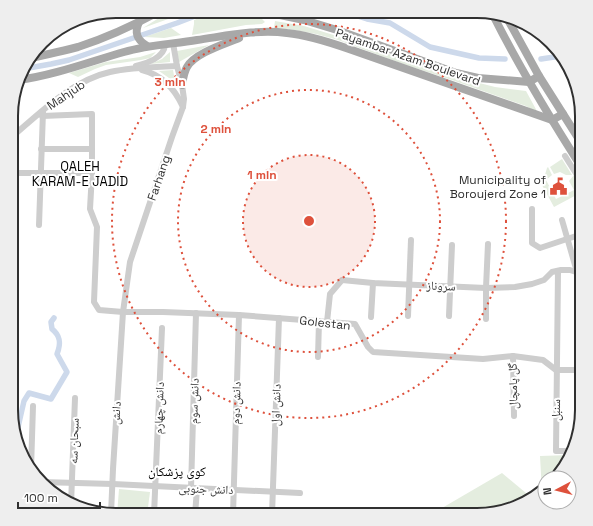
<svg xmlns="http://www.w3.org/2000/svg" width="593" height="526" font-family="'Space Grotesk','Noto Naskh Arabic',sans-serif">
  <rect width="100%" height="100%" fill="#fff"/>
  <g fill="#e4eddf">
    <polygon points="170,11 174,11 171,18 143,28"/>
    <polygon points="216,11 233,11 262,19 265,22 262,24 246,25 192,35 194,24 194,20"/>
    <polygon points="275,21 304,26 337,36 452,76 495,87 526,91 538,113 526,106 452,80 403,64 338,40 316,34 289,29 274,28"/>
    <polygon points="171,28 181,35 164,38 144,37"/>
    <polygon points="209,45 179,62 177,51"/>
    <polygon points="156,52 150,58 141,60 106,65 95,69 78,77 69,73 106,62 140,57"/>
    <polygon points="170,52 170,62 151,64 162,59"/>
    <polygon points="173,70 176,87 169,78 159,71"/>
    <polygon points="562,159 572,175 566,175 560,172 554,174 550,167"/>
    <polygon points="548,167 552,175 546,180 556,199 574,190 569,181 574,175 582,190 582,192 554,207 542,185 547,168"/>
    <polygon points="570,455 554,478 545,478 545,490 542,492 540,456"/>
    <polygon points="502,473 532,498 517,507 484,515 430,515"/>
    <polygon points="119,489 150,492 147,515 117,515"/>
  </g>
  <g fill="none" stroke-linecap="round" stroke-linejoin="round">
    <g stroke="#cdd9eb" stroke-width="5.5">
      <polyline points="342,11 367,19 390,23 430,47 479,58 505,59"/>
      <polyline points="541,59 561,56"/>
      <polyline points="23,69 51,64 69,60 177,23 208,11"/>
      <path d="M16 436 24 401 29 393 51 399 67 372 57 354C61 344 61 336 52 329L51 322 54 318"/>
    </g>
    <g stroke="#cdcdcd" stroke-width="6">
      <path d="M136 66C147 63 164 58 165 45"/>
      <path d="M142 70C162 75 175 89 183 107"/>
      <polyline points="42,116 92,114 92,173 90,209 97,227 94,302 99,310 123,312 163,312 239,315 355,324 368,347 373,352 483,359 513,356 543,360 556,370 582,370"/>
      <path d="M13 136C41 112 73 80 110 72 132 67 155 67 177 66"/>
      <polyline points="41,149 92,149"/>
      <polyline points="565,156 582,183"/>
      <polyline points="13,173 92,173"/>
      <polyline points="532,209 532,243 540,248 582,234"/>
      <polyline points="562,220 577,272"/>
      <polyline points="39,225 43,112"/>
      <polyline points="558,271 556,451 574,451"/>
      <polyline points="408,316 411,240"/>
      <polyline points="449,316 452,245"/>
      <polyline points="371,317 373,283"/>
      <polyline points="486,319 486,288 488,244"/>
      <polyline points="327,322 330,294 342,280 373,283 486,288 515,287 532,284 544,280 552,272 561,270 570,270 582,274"/>
      <polyline points="513,356 514,416"/>
      <polyline points="318,357 319,321"/>
      <polyline points="31,469 33,406"/>
      <polyline points="41,482 113,484 300,493"/>
      <polyline points="191,489 196,313"/>
      <polyline points="71,505 75,398"/>
      <polyline points="111,514 113,469 123,312 130,262 172,137 183,107 184,99 182,85 177,66 173,43"/>
      <polyline points="154,515 162,328"/>
      <polyline points="195,515 197,489"/>
      <polyline points="233,515 239,315"/>
      <polyline points="272,515 279,318"/>
    </g>
    <g stroke="#a8a8a8" stroke-width="8">
      <polyline points="261,11 304,20 337,30 456,73 478,78 529,82 539,76"/>
      <path d="M492 13C519 67 550 118 582 168"/>
      <polyline points="507,18 539,76 582,144"/>
      <path d="M139 22C134 33 137 40 147 46"/>
      <path d="M30 58C46 55 62 51 78 47 106 38 134 25 160 11"/>
      <path d="M19 80C55 75 89 62 124 52 148 45 173 44 197 40 226 36 257 29 287 33 308 35 329 42 349 49L552 120 563 114"/>
      <path d="M182 85C183 79 184 72 187 67 195 53 225 44 239 38"/>
    </g>
  </g>
  <circle cx="309" cy="221" r="66" fill="#de513c" fill-opacity=".12"/>
  <g fill="none" stroke="#de513c" stroke-width="2" stroke-dasharray="2 4">
    <circle cx="309" cy="221" r="66"/>
    <circle cx="309" cy="221" r="131"/>
    <circle cx="309" cy="221" r="197"/>
  </g>
  <defs>
    <symbol id="civic-bare" viewBox="-9 -9 18 18"><path d="M-.6-6.5H3V-4.5H.6V-3L4-1V1h2V6H-6V1h2V-1L-.6-3ZM-1.2 2.5V6h2.4V2.5Z" fill="#de513c" stroke="#fff" stroke-width="2.5" paint-order="stroke"/></symbol>
  </defs>
  <g fill-rule="evenodd">
    <use href="#civic-bare" x="546" y="174" width="25" height="25"/>
  </g>
  <g text-anchor="middle" dominant-baseline="central" stroke-width="4" stroke-linejoin="round" paint-order="stroke">
    <g font-size="12" fill="#303030" stroke="#fff">
      <text transform="translate(408 57) rotate(19)">Payambar Azam Boulevard</text>
      <text transform="translate(66 95) rotate(-34)">Mahjub</text>
      <text transform="translate(159 178) rotate(-71)">Farhang</text>
      <text transform="translate(441 286) rotate(3)">سروناز</text>
      <text transform="translate(325 323) rotate(6)">Golestan</text>
      <text transform="translate(513 386) rotate(-91)">گل پامچال</text>
      <text transform="translate(194 401) rotate(-88)">دانش سوم</text>
      <text transform="translate(236 403) rotate(-88)">دانش دوم</text>
      <text transform="translate(276 405) rotate(-88)">دانش اول</text>
      <text transform="translate(159 408) rotate(-88)">دانش چهارم</text>
      <text transform="translate(556 410) rotate(-89)">سنبل</text>
      <text transform="translate(116 413) rotate(-86)">دانش</text>
      <text transform="translate(74 441) rotate(-88)">سبحان سه</text>
      <text transform="translate(206 489) rotate(2)">دانش جنوبی</text>
    </g>
    <g font-size="12" fill="#303030" stroke="#fff" text-anchor="end">
      <text x="546" y="180">Municipality of<tspan x="546" dy="14">Boroujerd Zone 1</tspan></text>
    </g>
    <g font-size="13" fill="#000" stroke="#fff">
      <text x="80" y="166">QALEH<tspan x="80" dy="15">KARAM-E JADID</tspan></text>
      <text x="177" y="471">کوی پزشکان</text>
    </g>
  </g>
  <path d="M0 0H593V526H0ZM116 18H477A98 98 0 0 1 575 116V410A98 98 0 0 1 477 508H116A98 98 0 0 1 18 410V116A98 98 0 0 1 116 18Z" fill="#eee" fill-rule="evenodd"/>
  <path fill="none" stroke="#303030" stroke-width="2" d="M116 18H477A98 98 0 0 1 575 116V410A98 98 0 0 1 477 508H116A98 98 0 0 1 18 410V116A98 98 0 0 1 116 18Z"/>
  <circle cx="309" cy="221" r="6" fill="#de513c" stroke="#fff" stroke-width="2"/>
  <g font-size="12" text-anchor="middle" font-weight="bold" fill="#de513c" stroke="#fff" stroke-width="4" stroke-linejoin="round" paint-order="stroke">
    <text x="170" y="86">3 min</text>
    <text x="216" y="133">2 min</text>
    <text x="262" y="179">1 min</text>
  </g>
  <g transform="translate(557 490) rotate(263)"><circle r="19" fill="#ffffff" stroke="#acacac"/>
  <path d="M0-3L7 15L0 10L-7 15Z" fill="#de513c"/>
  <text y="-6" font-size="11" font-weight="bold" text-anchor="middle" fill="#303030">N</text>
  </g>
  <path d="M18 502v6h82v-6" fill="none" stroke="#303030" stroke-width="2"/>
  <text x="24" y="502" font-size="12" fill="#303030" stroke="#ffffff" stroke-width="3" paint-order="stroke">100 m</text>
</svg>
